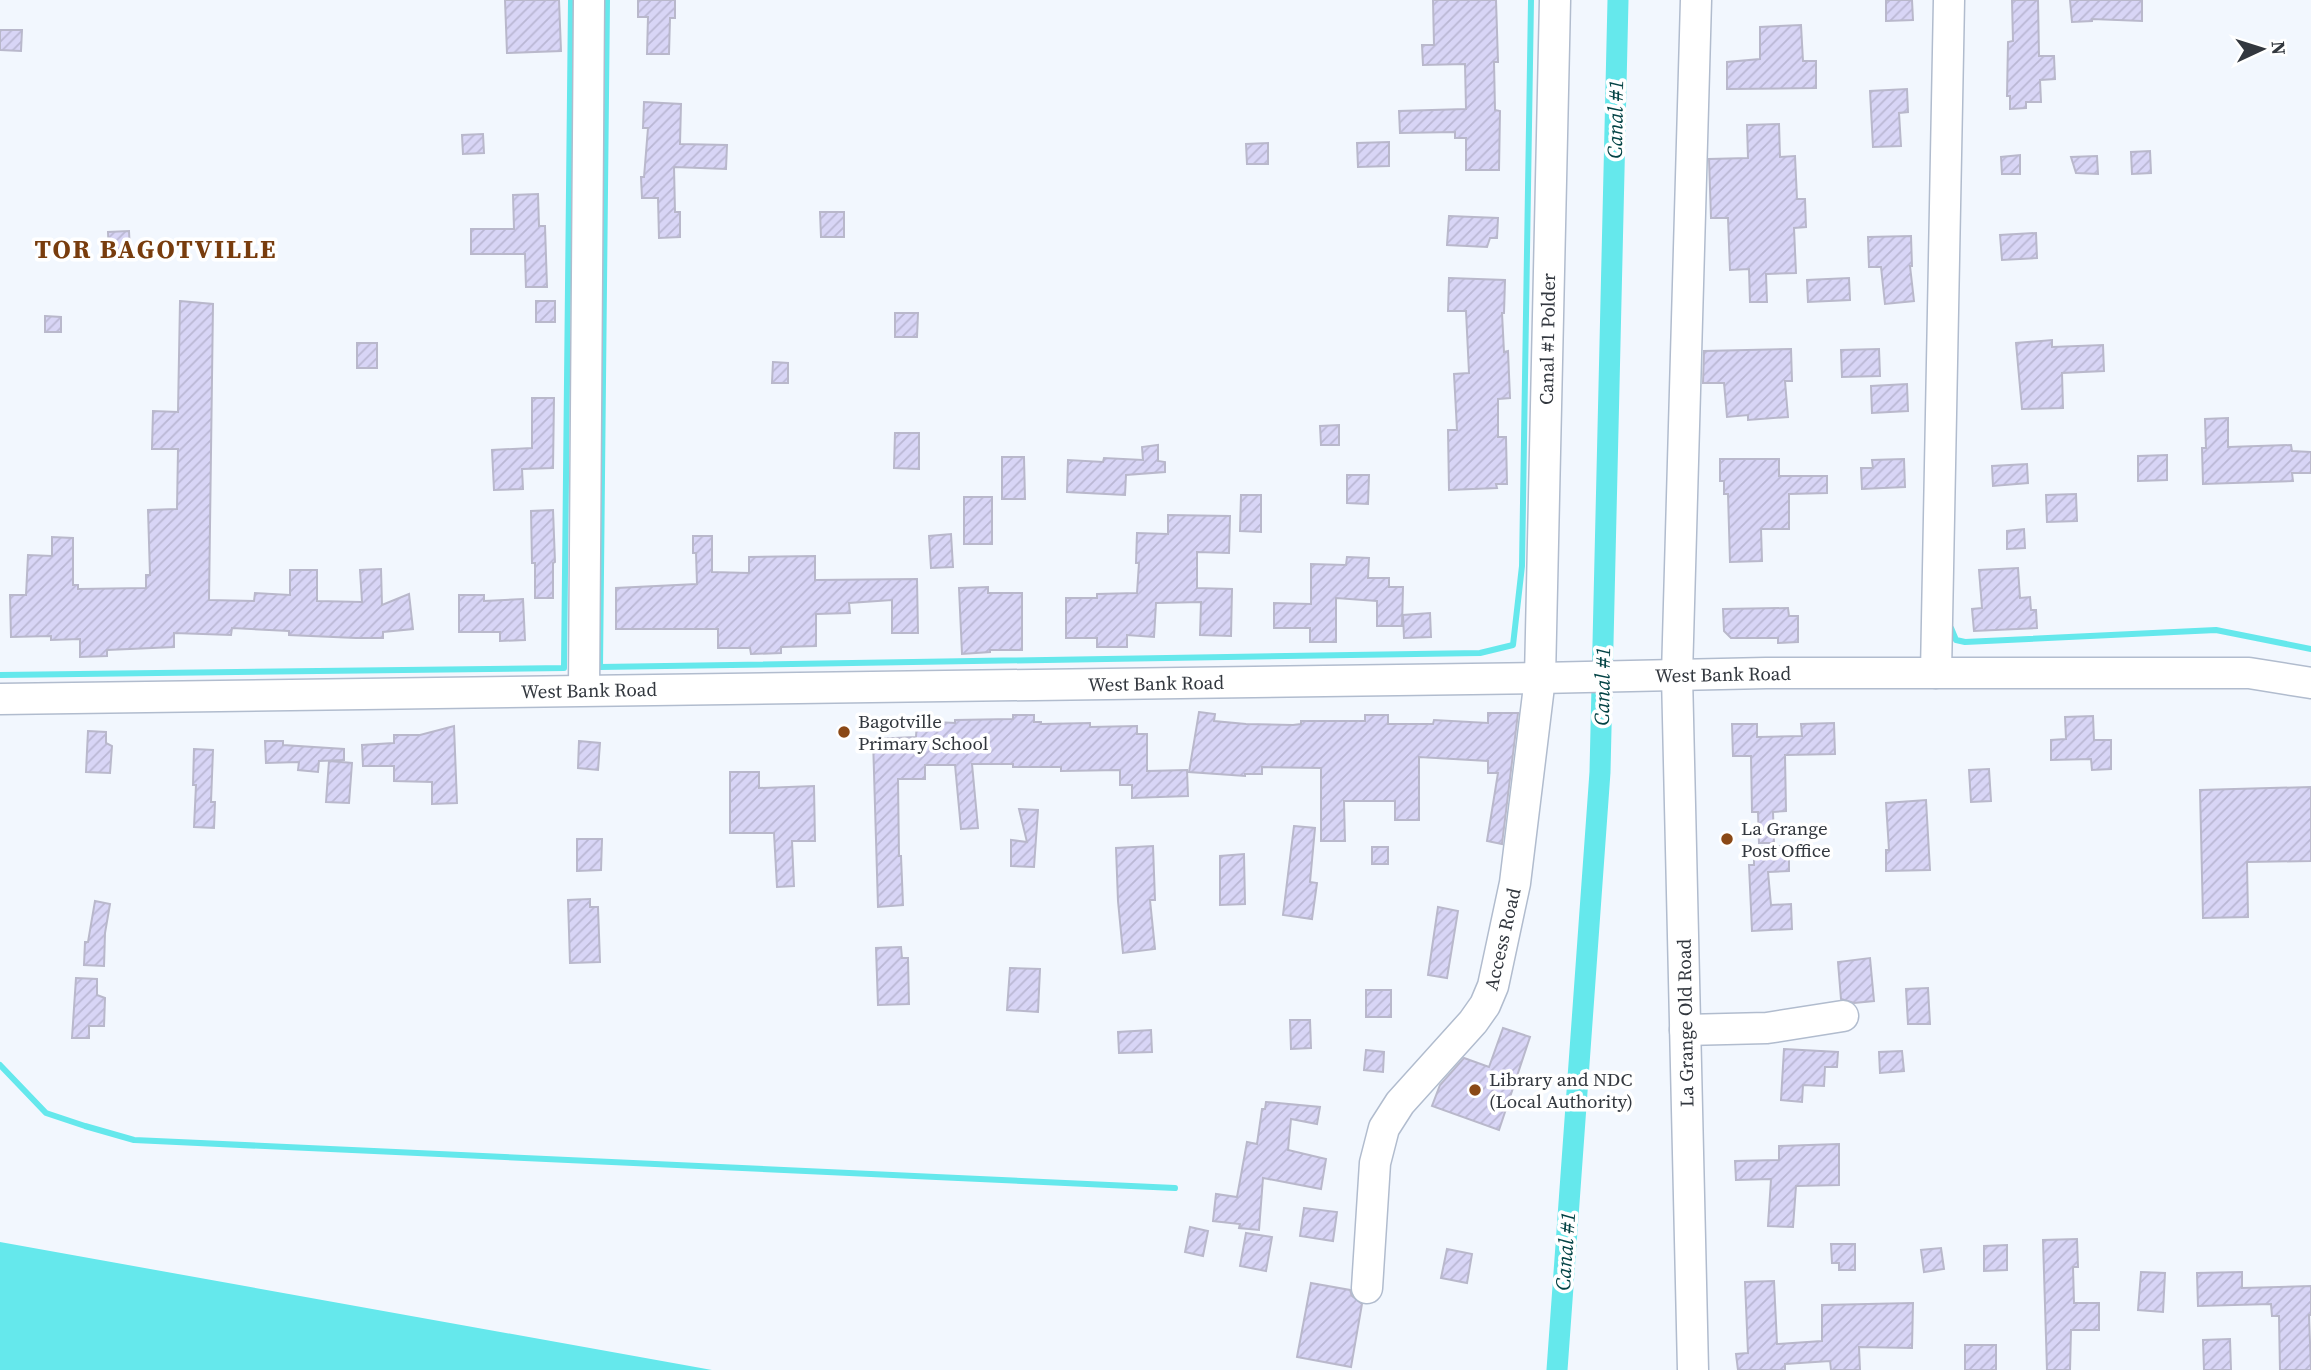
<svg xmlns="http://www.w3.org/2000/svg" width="2311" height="1370" font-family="'Source Serif 4',serif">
  <defs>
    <pattern id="building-hatch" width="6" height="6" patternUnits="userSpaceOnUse" patternTransform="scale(1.75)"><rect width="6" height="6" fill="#d8d5f6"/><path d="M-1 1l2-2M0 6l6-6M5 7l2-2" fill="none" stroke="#bab7d4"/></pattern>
  </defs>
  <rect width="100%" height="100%" fill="#f2f7fe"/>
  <polygon fill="#65e8ec" points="0,1242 712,1370 0,1370"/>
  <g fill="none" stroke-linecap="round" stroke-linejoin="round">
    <g stroke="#65e8ec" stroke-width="6">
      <polyline points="607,0 600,667 1480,653 1513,645 1522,566 1531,0"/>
      <polyline points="1951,628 1956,640 1965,642 2216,630 2311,649"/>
      <polyline points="0,675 564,668 571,0"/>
      <polyline points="0,1065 46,1113 85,1126 134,1140 1175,1188"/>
    </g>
    <polyline stroke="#65e8ec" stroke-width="21" points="1557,1370 1600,772 1618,0"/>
  </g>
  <g fill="url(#building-hatch)" stroke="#b9b8cb" stroke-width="2">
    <polygon points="505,0 559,0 561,51 507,53"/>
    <polygon points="638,0 675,0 675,18 670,18 669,54 647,54 648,17 638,17"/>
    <polygon points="1433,0 1496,0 1498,62 1494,62 1495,110 1500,111 1499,170 1466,170 1466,138 1455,138 1455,132 1400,133 1399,111 1466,109 1465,64 1423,65 1422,45 1434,45"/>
    <polygon points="1886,0 1912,0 1913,20 1886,21"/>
    <polygon points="2012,0 2038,0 2039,56 2054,56 2055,79 2040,80 2041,102 2026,102 2026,108 2010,109 2010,96 2007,96 2008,42 2013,41"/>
    <polygon points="2070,0 2142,0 2142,21 2092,19 2092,21 2072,22"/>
    <polygon points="1801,25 1803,61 1816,61 1816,88 1727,89 1727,62 1760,59 1760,27"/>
    <polygon points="0,30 22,30 21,51 0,50"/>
    <polygon points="1907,89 1908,112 1899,113 1901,146 1873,147 1870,91"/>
    <polygon points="644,102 681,104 680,144 727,145 726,169 674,167 675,212 680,212 680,237 659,238 658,198 642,198 641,177 644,177 648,128 643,128"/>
    <polygon points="1779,124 1780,157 1795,156 1797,199 1805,199 1806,227 1794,228 1796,273 1766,274 1767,302 1750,302 1749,269 1730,270 1728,218 1711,218 1709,159 1748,158 1747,125"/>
    <polygon points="483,134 484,153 463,154 462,135"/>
    <polygon points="1389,142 1389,166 1358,167 1357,143"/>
    <polygon points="1268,143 1268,164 1247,164 1246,144"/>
    <polygon points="2150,151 2151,173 2132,174 2131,152"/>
    <polygon points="2020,155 2020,174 2002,174 2001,157"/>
    <polygon points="2097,156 2098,174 2076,173 2071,157"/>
    <polygon points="538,194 539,226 545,226 547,287 526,287 525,254 471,254 471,229 514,229 513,195"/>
    <polygon points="820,212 844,212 844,237 821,237"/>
    <polygon points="1449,216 1498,218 1497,238 1490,238 1487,247 1447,245"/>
    <polygon points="129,231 130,252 109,253 108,232"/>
    <polygon points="2036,233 2037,258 2002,260 2000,235"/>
    <polygon points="1911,236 1912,266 1910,266 1914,301 1885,304 1881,267 1869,267 1868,237"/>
    <polygon points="1449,278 1505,280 1504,313 1502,313 1504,352 1508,351 1510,398 1498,399 1498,437 1506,437 1507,484 1496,484 1497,488 1449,490 1448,430 1457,430 1454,374 1469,373 1466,311 1448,311"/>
    <polygon points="1849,278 1850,300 1808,302 1807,280"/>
    <polygon points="180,301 213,304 209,600 254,601 255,593 290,595 290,570 317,570 317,601 362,602 360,570 381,569 382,605 409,594 413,629 383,632 383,638 356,638 289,635 289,631 232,628 231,635 174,633 174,647 107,650 107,656 80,657 80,639 51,640 51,636 11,637 10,595 26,595 28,555 52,556 52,537 73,538 73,585 78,585 78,589 146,588 146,575 150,575 148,510 177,509 178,449 152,449 153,411 178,412"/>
    <rect x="536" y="301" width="19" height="21"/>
    <polygon points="895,313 918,313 917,337 895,337"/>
    <polygon points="45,316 61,317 61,332 45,332"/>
    <polygon points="2052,340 2052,347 2103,345 2104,371 2062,373 2063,408 2022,409 2016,343"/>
    <rect x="357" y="343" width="20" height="25"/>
    <polygon points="1791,349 1792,381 1785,381 1788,417 1748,420 1748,415 1727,417 1724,383 1703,383 1704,351"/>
    <polygon points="1879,349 1880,376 1842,377 1841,350"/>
    <polygon points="773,362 788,363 788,383 772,383"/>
    <polygon points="1907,384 1908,411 1872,413 1871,386"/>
    <polygon points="532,398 554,398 553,468 522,469 523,489 494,490 492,450 532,448"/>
    <polygon points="2228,418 2228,447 2291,445 2292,451 2311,452 2311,473 2292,473 2293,481 2203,484 2202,448 2206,448 2205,419"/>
    <polygon points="1339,425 1339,445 1321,445 1320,426"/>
    <polygon points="895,433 919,433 919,469 894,468"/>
    <polygon points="1158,445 1158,461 1165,462 1165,472 1126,475 1125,495 1067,492 1068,460 1103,462 1104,458 1143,460 1142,447"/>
    <polygon points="2167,455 2167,480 2138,481 2138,456"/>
    <polygon points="1002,457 1024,457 1025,499 1002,499"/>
    <polygon points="1720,459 1779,459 1779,476 1827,476 1827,493 1789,494 1789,529 1761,529 1762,561 1730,562 1728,494 1724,494 1724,481 1720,481"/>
    <polygon points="1904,459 1905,487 1862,489 1861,468 1873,468 1872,460"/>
    <polygon points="2027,464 2028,483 1993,486 1992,466"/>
    <polygon points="1347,475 1369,475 1368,504 1347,503"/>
    <polygon points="2076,494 2077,521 2047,522 2046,495"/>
    <polygon points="1241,495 1261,495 1261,532 1240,531"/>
    <rect x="964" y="497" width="28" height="47"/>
    <polygon points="553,510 555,562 553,563 553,598 535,598 535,563 532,563 531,511"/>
    <polygon points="1168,515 1230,516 1229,553 1197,552 1197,588 1232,589 1231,636 1200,635 1201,602 1156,603 1154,637 1127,635 1127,647 1097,647 1097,638 1066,638 1066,598 1097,598 1097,594 1137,593 1139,563 1136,563 1137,533 1168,534"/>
    <polygon points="2024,529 2025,548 2007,549 2007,531"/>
    <polygon points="951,534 953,567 931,568 929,536"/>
    <polygon points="693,536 712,536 712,572 749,573 749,557 815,556 815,580 917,579 918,633 892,633 892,600 849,603 850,613 816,614 816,646 781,647 781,653 751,654 750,648 718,648 718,629 616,629 616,588 697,584 696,553 693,553"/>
    <polygon points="1347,557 1369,558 1368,578 1389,578 1389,587 1403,587 1402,626 1377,626 1377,601 1336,598 1336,642 1310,642 1310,628 1274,628 1274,603 1311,604 1311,564 1346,565"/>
    <polygon points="2018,568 2020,598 2030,597 2031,610 2036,610 2037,628 1974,631 1972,609 1982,608 1979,570"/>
    <polygon points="988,587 988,593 1022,593 1022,650 990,650 990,652 962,654 959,588"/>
    <polygon points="459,595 484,595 484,601 523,599 525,640 500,641 500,632 459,632"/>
    <polygon points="1788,608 1789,616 1798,616 1798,642 1778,643 1778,638 1731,638 1724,631 1723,609"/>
    <polygon points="1430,613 1431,637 1404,638 1403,615"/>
    <polygon points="1199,712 1215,714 1214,721 1246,724 1293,725 1301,724 1301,721 1365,721 1365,715 1388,715 1388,724 1433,724 1434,720 1488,723 1488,713 1518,713 1502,844 1487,841 1498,773 1488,773 1488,761 1419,757 1419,820 1395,820 1395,801 1344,801 1345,841 1321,841 1321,768 1262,767 1262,774 1245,774 1245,776 1189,772"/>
    <polygon points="1013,715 1034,715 1034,722 1041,722 1041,724 1090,723 1090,727 1137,726 1137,734 1147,734 1147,771 1187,770 1188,796 1132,798 1132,785 1120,785 1120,770 1061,771 1061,767 1013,767 1013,764 972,764 978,828 961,829 955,765 925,765 925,779 898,779 899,856 901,856 903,905 878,907 873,739 916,737 917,721 955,723 955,720 1013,719"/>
    <polygon points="2093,716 2094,740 2111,740 2111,769 2092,770 2091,759 2051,760 2051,740 2066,739 2065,717"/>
    <polygon points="1834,723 1835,754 1785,755 1786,811 1773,812 1774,843 1759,843 1758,812 1752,812 1751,756 1733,756 1732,724 1757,724 1757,737 1802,736 1801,724"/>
    <polygon points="454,726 457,803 432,804 432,782 394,781 394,766 363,766 362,745 394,743 394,735 420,735"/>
    <polygon points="88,731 106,732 106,743 112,746 110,773 86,772"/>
    <polygon points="265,741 283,741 283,745 344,749 344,760 319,761 318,772 298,770 299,762 266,763"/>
    <polygon points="579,741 600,743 598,770 578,768"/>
    <polygon points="194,749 213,750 211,802 215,802 214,828 194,827 196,785 193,785"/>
    <polygon points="329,761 352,763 349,803 326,802"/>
    <polygon points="1989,769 1991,801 1971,802 1969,770"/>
    <polygon points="730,772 759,772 759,788 814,786 815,841 792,841 794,886 777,887 774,833 730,833"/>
    <polygon points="2311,787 2311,861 2247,862 2248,917 2203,918 2200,790"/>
    <polygon points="1926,800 1930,870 1886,871 1886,850 1889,850 1886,803"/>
    <polygon points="1019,809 1038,810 1034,867 1011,866 1011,840 1027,842"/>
    <polygon points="1294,826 1315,828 1310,882 1317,883 1312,919 1283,915"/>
    <polygon points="577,839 602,839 601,870 577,871"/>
    <polygon points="1153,846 1155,900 1150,900 1155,949 1123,953 1118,901 1116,848"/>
    <polygon points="1789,846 1789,871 1768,872 1771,905 1791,904 1792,929 1752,931 1749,865 1754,865 1754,855 1760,855 1759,847"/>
    <rect x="1372" y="847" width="16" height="17"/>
    <polygon points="1244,854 1245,904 1220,905 1220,856"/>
    <polygon points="590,899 590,907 598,907 600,962 570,963 568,900"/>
    <polygon points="95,901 110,904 105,933 104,966 84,965 85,942 88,942"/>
    <polygon points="1438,907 1458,911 1447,978 1428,975"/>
    <polygon points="901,947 902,958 908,958 909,1004 878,1005 876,948"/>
    <polygon points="1870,958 1874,1001 1854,1003 1841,999 1838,962"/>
    <polygon points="1010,968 1040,969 1038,1012 1007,1010"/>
    <polygon points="76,978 97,979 97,995 105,998 104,1026 89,1026 89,1038 72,1038"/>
    <polygon points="1928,988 1930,1024 1908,1024 1906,989"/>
    <rect x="1366" y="990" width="25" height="27"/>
    <polygon points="1290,1020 1310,1020 1311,1048 1291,1049"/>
    <polygon points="1503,1028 1530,1037 1499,1130 1432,1106 1440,1085 1464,1058 1489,1067"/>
    <polygon points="1151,1030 1152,1052 1119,1053 1118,1032"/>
    <polygon points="1784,1049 1838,1052 1837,1067 1825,1067 1824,1086 1803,1085 1802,1102 1781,1100"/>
    <polygon points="1366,1050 1384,1052 1383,1072 1364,1070"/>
    <polygon points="1902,1051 1904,1071 1880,1073 1879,1052"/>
    <polygon points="1266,1102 1320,1107 1317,1124 1291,1119 1288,1150 1326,1159 1321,1189 1263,1178 1259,1230 1239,1228 1240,1224 1213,1221 1216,1194 1237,1197 1247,1142 1257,1144 1262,1109 1265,1109"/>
    <polygon points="1839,1144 1839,1185 1796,1186 1793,1227 1768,1226 1771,1179 1736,1180 1735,1161 1779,1160 1779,1146"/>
    <polygon points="1304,1208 1337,1212 1333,1241 1300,1236"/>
    <polygon points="1190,1227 1208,1231 1203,1256 1185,1252"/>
    <polygon points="1246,1233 1272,1237 1266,1271 1240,1266"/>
    <polygon points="2077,1239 2078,1267 2073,1267 2074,1303 2099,1303 2099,1330 2071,1330 2070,1370 2047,1370 2043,1240"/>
    <polygon points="1831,1244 1855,1244 1855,1270 1839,1270 1839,1263 1832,1263"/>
    <polygon points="2007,1245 2007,1270 1984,1271 1984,1246"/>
    <polygon points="1941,1248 1944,1269 1924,1272 1921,1250"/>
    <polygon points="1447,1249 1472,1254 1467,1283 1441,1278"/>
    <polygon points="2141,1272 2165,1273 2163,1312 2138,1310"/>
    <polygon points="2242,1272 2242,1288 2311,1286 2311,1315 2309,1315 2311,1370 2280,1370 2279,1316 2272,1316 2271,1304 2198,1306 2197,1273"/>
    <polygon points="1774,1281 1777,1344 1822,1341 1822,1305 1913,1303 1912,1348 1859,1347 1860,1370 1831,1370 1830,1361 1785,1364 1785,1370 1738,1370 1736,1354 1748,1353 1745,1282"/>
    <polygon points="1311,1283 1350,1290 1352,1296 1362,1304 1351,1367 1297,1357"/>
    <polygon points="2230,1339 2231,1370 2204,1370 2203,1340"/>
    <rect x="1965" y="1345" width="31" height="25"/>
  </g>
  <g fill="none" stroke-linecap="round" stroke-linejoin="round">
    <defs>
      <g id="minor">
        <polyline points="1936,673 1949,0"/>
        <polyline points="584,690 589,0"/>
        <polyline points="0,699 1540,678 1766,673 2249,673 2311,683"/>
        <polyline points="1685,1030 1767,1028 1843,1016"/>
        <polyline points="1367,1288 1375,1163 1384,1128 1400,1103 1473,1022 1485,1005 1493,986 1515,883 1540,678 1555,0"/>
        <polyline points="1693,1370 1677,675 1696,0"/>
      </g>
    </defs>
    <use href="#minor" stroke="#b1bcce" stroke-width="33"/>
    <use href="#minor" stroke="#fff" stroke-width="30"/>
  </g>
  <g fill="#8a4816" stroke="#fff" stroke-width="2.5">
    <circle cx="844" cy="732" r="7"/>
    <circle cx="1727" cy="839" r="7"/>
    <circle cx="1475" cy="1090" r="7"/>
  </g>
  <g text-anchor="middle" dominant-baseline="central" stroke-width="7" stroke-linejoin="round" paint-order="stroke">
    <g font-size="19" fill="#32373e" stroke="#fff">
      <text transform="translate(1547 339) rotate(-89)">Canal #1 Polder</text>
      <text transform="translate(1723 674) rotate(-1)">West Bank Road</text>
      <text transform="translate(1156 683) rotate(-1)">West Bank Road</text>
      <text transform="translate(589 690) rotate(-1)">West Bank Road</text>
      <text transform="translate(1502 939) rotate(-77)">Access Road</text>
      <text transform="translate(1685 1023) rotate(-91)">La Grange Old Road</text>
    </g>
    <g font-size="19" fill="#32373e" stroke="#fff" text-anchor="start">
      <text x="858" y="721">Bagotville<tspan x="858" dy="22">Primary School</tspan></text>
      <text x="1741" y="828">La Grange<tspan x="1741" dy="22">Post Office</tspan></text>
      <text x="1489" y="1079">Library and NDC<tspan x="1489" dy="22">(Local Authority)</tspan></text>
    </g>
    <g font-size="21" font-style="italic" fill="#034345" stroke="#fff">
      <text transform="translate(1615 119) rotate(-89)">Canal #1</text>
      <text transform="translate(1602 686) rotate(-89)">Canal #1</text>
      <text transform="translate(1565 1251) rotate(-86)">Canal #1</text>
    </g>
    <g font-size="26" font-weight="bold" letter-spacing="2" fill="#783c0d" stroke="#fff">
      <text x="156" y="249">TOR BAGOTVILLE</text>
    </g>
  </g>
  <g transform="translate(2262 49) rotate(86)" stroke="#ffffff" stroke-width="5" paint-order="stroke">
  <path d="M0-5L12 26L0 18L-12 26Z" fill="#32373e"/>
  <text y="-10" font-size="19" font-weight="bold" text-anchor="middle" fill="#32373e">N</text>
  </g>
</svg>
